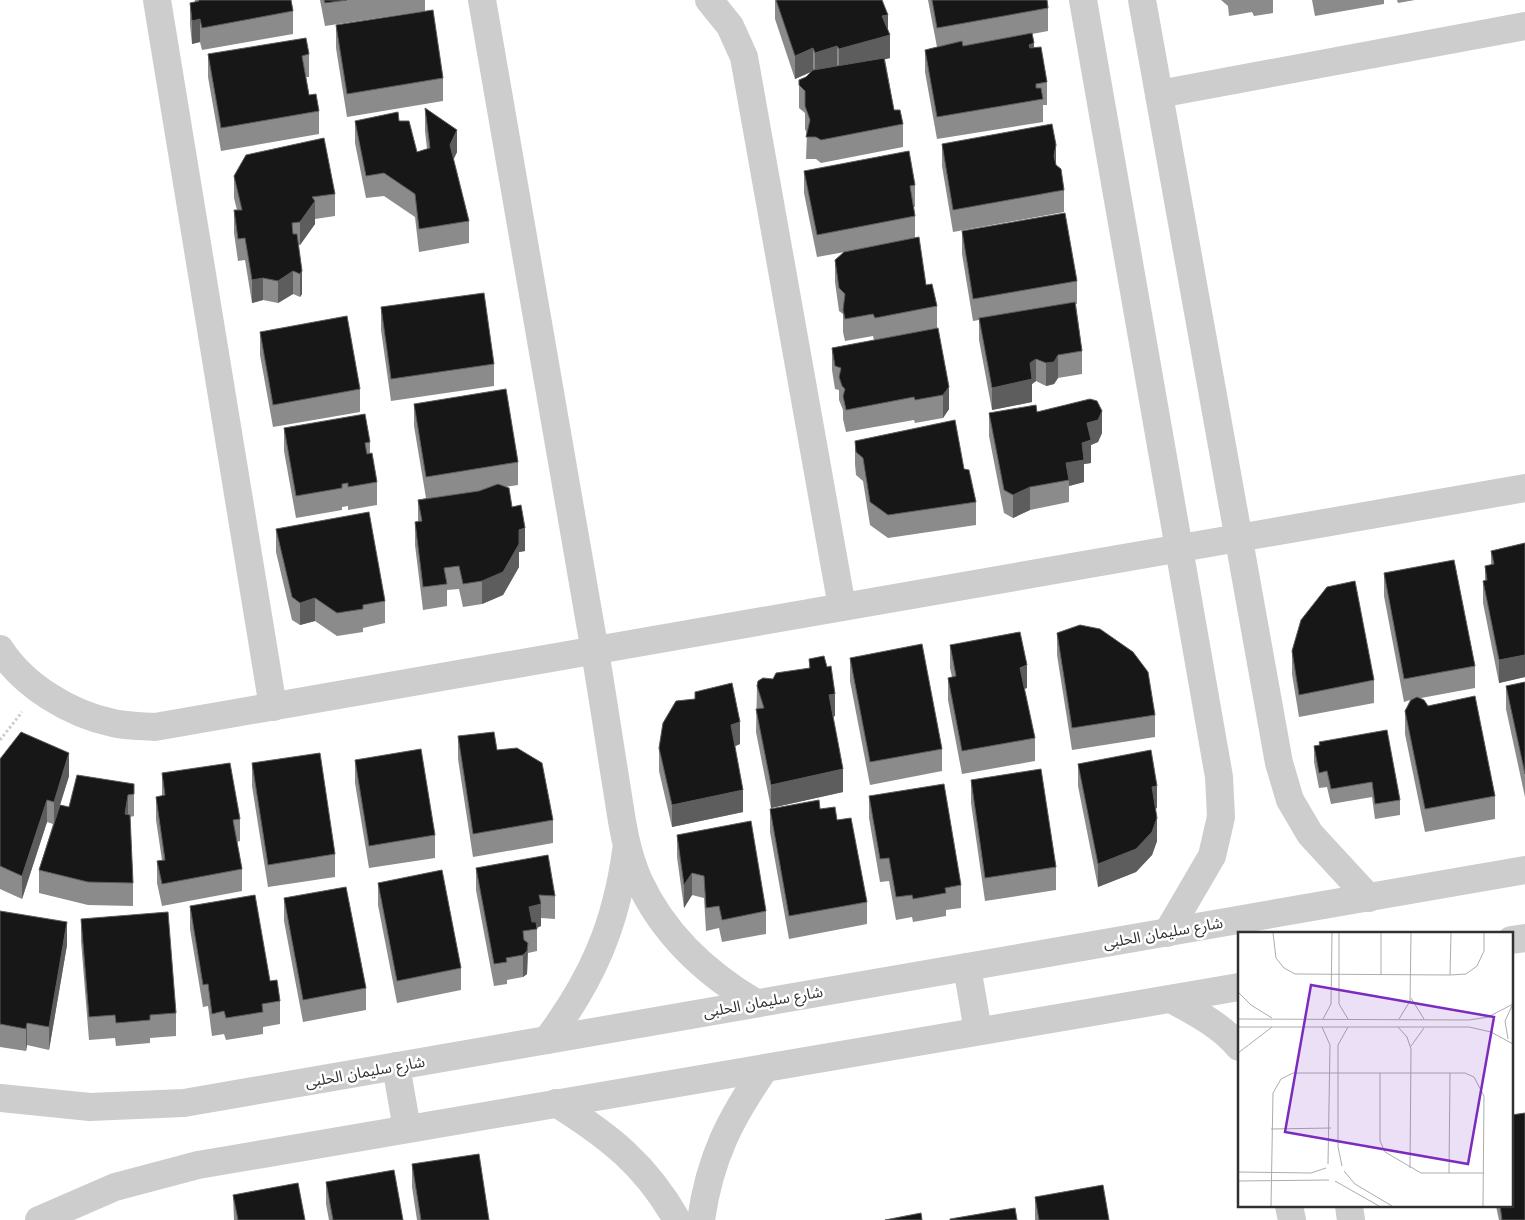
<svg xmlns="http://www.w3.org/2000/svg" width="1525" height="1220" font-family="Jost,'Noto Sans Arabic',sans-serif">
  <rect width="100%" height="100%" fill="#fff"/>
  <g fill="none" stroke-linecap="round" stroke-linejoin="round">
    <polyline stroke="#cdcdcd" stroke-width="3" stroke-dasharray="2.5 2.5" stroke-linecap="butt" points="0,740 22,712"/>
    <g stroke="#cdcdcd" stroke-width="28">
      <polyline points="157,0 273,707"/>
      <path d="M482 0C518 210 555 419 591 629 600 678 607 728 615 777 621 813 624 848 639 881 664 935 705 973 756 1003"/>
      <polyline points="709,0 730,26 744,57 842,607"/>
      <polyline points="1083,0 1219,777 1221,817 1212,856 1167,933"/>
      <polyline points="1142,0 1279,763 1290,800 1310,834 1369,898"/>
      <polyline points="1159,94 1525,26"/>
      <path d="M0 649C24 686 70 714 113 723 126 726 141 726 155 727L1525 488"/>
      <polyline points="1511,940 1525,938"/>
      <polyline points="967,967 978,1031"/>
      <path d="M1171 999C1195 1012 1222 1026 1239 1047"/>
      <path d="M547 1040C592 980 616 925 626 851"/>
      <polyline points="396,1066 407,1129"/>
      <polyline points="0,1098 90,1107 184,1103 1525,870"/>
      <path d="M556 1103C609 1136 646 1165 677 1220"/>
      <polyline points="1289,1206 1292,1220"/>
      <polyline points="1349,1206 1351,1220"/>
      <polyline points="39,1220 115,1187 198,1165 1239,987"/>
      <path d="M701 1220C710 1157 730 1119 765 1068"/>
    </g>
  </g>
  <g fill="#8b8b8b">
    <polygon points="195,0 291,0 293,11 293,34 202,50 200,42 192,44 190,25 190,3 195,2"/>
    <polygon points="320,0 425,0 425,11 325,26"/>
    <polygon points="775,0 882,0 888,30 890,58 885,59 894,110 903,124 903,147 821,163 816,159 806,159 807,134 805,129 805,113 799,108 799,80 806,77 811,72 795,79 775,19"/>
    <polygon points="928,0 1047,0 1048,8 1048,31 1032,34 1034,48 1047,82 1047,105 1043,105 1043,122 937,139 925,72 925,50 937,47"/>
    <polygon points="1221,0 1273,0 1273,13 1254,16 1252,12 1229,16 1228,6"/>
    <polygon points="1312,0 1384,0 1384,4 1315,16"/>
    <polygon points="1397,0 1415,0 1398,3"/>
    <polygon points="336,25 443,78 443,101 347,117 336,48"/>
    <polygon points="208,54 309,54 309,77 306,77 309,95 319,111 319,134 221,151 208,77"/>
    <polygon points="425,108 457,152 453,160 469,221 469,243 419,252 415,217 384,196 366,198 355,143 355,121 417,152 427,149 425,131"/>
    <polygon points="942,144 1056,165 1064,190 1064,212 953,232 942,166"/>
    <polygon points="804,171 915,185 915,207 914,207 915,216 915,237 926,285 937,306 937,329 949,409 943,418 915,423 914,420 846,432 843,419 843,410 839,400 839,390 835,389 832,370 832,348 874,340 873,336 845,341 843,332 843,314 839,311 835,282 835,260 856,250 817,257 804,193"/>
    <polygon points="234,176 335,194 335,216 315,219 315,224 300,245 298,245 302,294 300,297 293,294 278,303 263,300 252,303 245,260 238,261 234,233 234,210 237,210 234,198"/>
    <polygon points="962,231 1077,281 1077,304 1076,304 1082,351 1082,374 1058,378 1054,384 1046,386 1036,381 1032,384 1032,402 992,410 979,340 979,320 973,321 962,254"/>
    <polygon points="381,307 494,364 494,386 391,401 381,330"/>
    <polygon points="260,332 360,389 360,412 273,427 260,355"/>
    <polygon points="414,404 518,462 518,485 505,487 512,507 525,551 519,552 519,567 503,595 482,604 463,607 459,589 447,590 447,606 423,610 415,545 415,522 418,521 418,500 426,498 414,426"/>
    <polygon points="1037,412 1102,433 1098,442 1091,445 1091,463 1084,464 1084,482 1069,486 1069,502 1030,510 1013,518 1004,513 989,436 989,413"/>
    <polygon points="284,428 370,442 370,454 377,482 377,505 348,510 348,506 342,507 342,510 296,518 284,451"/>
    <polygon points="855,441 964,469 976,502 976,525 888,538 870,525 863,481 856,475 855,464"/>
    <polygon points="276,529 385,601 385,623 363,628 363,632 337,636 315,621 300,625 292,620 276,552"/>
    <polygon points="1525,543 1525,677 1499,683 1483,603 1483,581 1485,581 1485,566 1491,565 1491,551"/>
    <polygon points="1384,573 1475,666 1475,688 1421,698 1495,796 1495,819 1425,832 1405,734 1405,711 1410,700 1404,702 1384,596"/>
    <polygon points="1057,633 1155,715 1155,737 1072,750 1057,655"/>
    <polygon points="950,645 1027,688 1024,689 1035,738 1035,761 962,774 948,700 948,678 952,677 950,668"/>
    <polygon points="1292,651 1374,680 1374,703 1299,717 1292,674"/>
    <polygon points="850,658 942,749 942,771 870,785 850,681"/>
    <polygon points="809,659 827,667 835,716 833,717 843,792 771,808 756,732 757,686 773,679 809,668"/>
    <polygon points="1525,682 1525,797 1506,709 1506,686"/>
    <polygon points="458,736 497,750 553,820 553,843 473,857 458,759"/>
    <polygon points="1319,742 1400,800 1400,815 1375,819 1372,797 1331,804 1327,787 1319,788 1314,762 1314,746 1319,745"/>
    <polygon points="740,744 735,746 743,812 672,827 659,771 659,748"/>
    <polygon points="0,759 69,776 60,805 69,807 134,794 134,816 130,817 133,883 133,906 88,905 39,893 39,870 53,824 47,822 22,899 0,889"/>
    <polygon points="355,760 435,835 435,858 369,868 355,783"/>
    <polygon points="252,763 335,854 335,877 268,887 252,786"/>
    <polygon points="1078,764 1157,808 1155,809 1157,841 1152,855 1136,872 1098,887 1078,786"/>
    <polygon points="162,773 240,819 240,841 237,842 242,869 242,891 162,906 157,883 157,861 162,860 156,820 156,797 162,796"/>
    <polygon points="971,780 1056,867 1056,890 985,901 971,803"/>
    <polygon points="869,796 961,885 961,908 946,910 946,916 913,922 912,917 896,920 889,881 880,882 869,818"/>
    <polygon points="770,809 820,809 837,820 867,902 867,924 789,939 770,832"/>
    <polygon points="677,835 766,911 766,934 722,942 719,928 706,931 704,898 692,895 684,908 677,857"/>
    <polygon points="476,868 555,896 555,919 541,918 541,926 537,928 537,951 528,953 527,974 523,977 507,980 507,984 494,986 476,890"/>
    <polygon points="378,883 461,968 461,990 397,1003 378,905"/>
    <polygon points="284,898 366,988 366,1010 303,1022 284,921"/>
    <polygon points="190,906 270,981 280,1001 280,1024 263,1027 263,1034 226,1040 224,1034 212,1036 208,1006 203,1007 190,929"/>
    <polygon points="0,911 67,945 49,1050 27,1045 26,1051 0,1047"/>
    <polygon points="81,919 176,1013 176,1036 150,1038 150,1043 116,1046 115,1038 89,1040 81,941"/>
    <polygon points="412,1164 489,1220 417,1220 412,1187"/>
    <polygon points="326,1182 403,1220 329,1220 326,1204"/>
    <polygon points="233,1195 305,1220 234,1220"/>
    <polygon points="1035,1197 1109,1220 1035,1220"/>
    <polygon points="1496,1206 1511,1206 1525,1220 1499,1220"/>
  </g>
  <g fill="#5d5d5d">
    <polygon points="888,15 888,36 890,35 890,58 839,72 839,49 882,16"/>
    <polygon points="200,19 200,42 192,44 192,21"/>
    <polygon points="1034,43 1034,66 1029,45"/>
    <polygon points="837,46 837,68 815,76 815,53"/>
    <polygon points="813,48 813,71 795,79 795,56"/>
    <polygon points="457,130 457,152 450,167 450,145"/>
    <polygon points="1056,145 1056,168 1054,156"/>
    <polygon points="315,201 315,224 300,245 300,222"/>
    <polygon points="293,271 293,294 278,303 278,281"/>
    <polygon points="302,271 302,294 300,297 300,274"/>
    <polygon points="263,278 263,300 252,303 252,280"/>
    <polygon points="1058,355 1058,378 1054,384 1046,386 1046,363"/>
    <polygon points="1036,359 1036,381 1032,384 1032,402 992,410 992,388 1030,363"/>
    <polygon points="949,387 949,409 943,418 943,395"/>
    <polygon points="1102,411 1102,433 1098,442 1091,445 1091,463 1084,464 1084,482 1069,486 1069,480 1066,463 1082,443 1087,423"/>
    <polygon points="1030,487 1030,510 1013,518 1013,495"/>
    <polygon points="525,528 525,551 519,552 519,567 503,595 482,604 482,581 519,530"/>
    <polygon points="315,598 315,621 300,625 300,603"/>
    <polygon points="1525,655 1525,677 1499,683 1499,660"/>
    <polygon points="1027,665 1027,688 1020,690 1020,668"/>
    <polygon points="835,694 835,716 829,718 829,695"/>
    <polygon points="740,722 740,744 731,748 731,725"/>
    <polygon points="69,753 69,776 54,824 54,802"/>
    <polygon points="843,769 843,792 771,808 771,785"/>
    <polygon points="1157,786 1157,808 1152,810 1152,787"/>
    <polygon points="743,790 743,812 672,827 672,805"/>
    <polygon points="128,795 128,818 125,814"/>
    <polygon points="47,800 47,822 22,899 22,876"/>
    <polygon points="1157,818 1157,841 1152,855 1136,872 1098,887 1098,864"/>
    <polygon points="692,873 692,895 684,908 684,885"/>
    <polygon points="541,904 541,926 529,930 529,907"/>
    <polygon points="67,922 67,945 49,1050 49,1027"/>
    <polygon points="528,943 527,974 523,977 523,955"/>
    <polygon points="27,1023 27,1045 26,1051 26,1029"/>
  </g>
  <g fill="#171717" stroke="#5d5d5d">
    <polygon points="199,0 291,0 293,11 202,28 200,19 192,21 190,3 199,1"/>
    <polygon points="324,0 347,0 325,3"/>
    <polygon points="776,0 882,0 888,15 882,16 890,35 839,49 837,46 815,53 813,48 795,56"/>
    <polygon points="932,0 1047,0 1048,8 937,28"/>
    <polygon points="433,10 443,78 347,94 336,25"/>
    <polygon points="1032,33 1034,43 1029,45 1030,48 1041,47 1047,82 1036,84 1036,88 1041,88 1043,99 937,117 925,50 962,41 963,46"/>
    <polygon points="306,38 309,54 302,56 309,95 316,94 319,111 221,128 208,54"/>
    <polygon points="884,58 894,110 900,110 903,124 821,140 816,137 806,137 810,120 805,106 805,91 799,85 799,80 806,77 813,70"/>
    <polygon points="425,108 457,130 450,145 469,221 419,229 415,194 384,173 366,176 355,121 398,112 399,121 409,121 417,152 430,148"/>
    <polygon points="1052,124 1056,145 1054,156 1056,165 1061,169 1064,190 953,210 942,144"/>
    <polygon points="324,138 335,194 312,197 315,201 300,222 292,223 293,234 297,234 302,271 300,274 293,271 278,281 263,278 252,280 245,238 238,239 234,210 242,210 234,176 246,155"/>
    <polygon points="909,151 915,185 910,186 915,216 817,235 804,171"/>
    <polygon points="1065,213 1077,281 973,299 962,231"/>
    <polygon points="919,237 926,285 932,284 937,306 875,318 873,314 845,319 843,310 845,294 839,288 835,260 844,252"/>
    <polygon points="484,293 494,364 391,379 381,307"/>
    <polygon points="1075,302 1082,351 1058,355 1054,362 1046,363 1036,359 1030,363 1032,379 992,388 979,318"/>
    <polygon points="347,316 360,389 273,405 260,332"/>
    <polygon points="938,328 949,387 943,395 915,400 914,397 846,410 843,396 845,389 842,386 839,377 841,368 835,366 832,348"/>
    <polygon points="506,389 518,462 426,477 414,404"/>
    <polygon points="1090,399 1097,401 1102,411 1098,420 1087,423 1091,440 1082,443 1084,460 1066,463 1069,480 1030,487 1013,495 1004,490 989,413 1036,405 1037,412"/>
    <polygon points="365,414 370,442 365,443 367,454 372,453 377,482 348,487 348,483 342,484 342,488 296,496 284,428"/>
    <polygon points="955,420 964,469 969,470 976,502 888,515 870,502 863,458 856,452 855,441"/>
    <polygon points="498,484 509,488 512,507 521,505 525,528 519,530 519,544 503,572 482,581 463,584 459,566 444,568 447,584 423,587 415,522 422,521 418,500 479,491"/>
    <polygon points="369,512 385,601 363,605 363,609 337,613 315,598 300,603 292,597 276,529"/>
    <polygon points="1525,543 1525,655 1499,660 1483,581 1487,580 1485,566 1494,564 1491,551"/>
    <polygon points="1454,560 1475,666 1404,679 1384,573"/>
    <polygon points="1355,581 1374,680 1299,695 1292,651 1301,620 1327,587"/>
    <polygon points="1080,625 1100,629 1133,652 1148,672 1155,715 1072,728 1057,633"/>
    <polygon points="1020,632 1027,665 1020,668 1035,738 962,751 948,678 956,676 950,645"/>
    <polygon points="922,644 942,749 870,762 850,658"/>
    <polygon points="824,656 827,667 831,666 835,694 829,695 843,769 771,785 756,709 764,708 757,686 758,681 763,678 773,679 776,673 810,668 809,659"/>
    <polygon points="1525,682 1525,774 1506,686"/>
    <polygon points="732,683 740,722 731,725 743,790 672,805 659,748 663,723 676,701 695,699 695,692"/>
    <polygon points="1475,696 1495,796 1425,809 1405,711 1411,700 1417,697 1424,700 1428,706"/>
    <polygon points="1387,730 1400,800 1375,804 1372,782 1331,789 1327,771 1319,773 1314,746 1320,745 1319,742"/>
    <polygon points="21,732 69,753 54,802 47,800 22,876 0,866 0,759"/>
    <polygon points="494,732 497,750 517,748 542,763 553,820 473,834 458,736"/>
    <polygon points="421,749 435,835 369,846 355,760"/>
    <polygon points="1151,750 1157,786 1152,787 1157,818 1152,832 1136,849 1098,864 1078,764"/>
    <polygon points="320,753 335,854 268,865 252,763"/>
    <polygon points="230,763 240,819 233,820 242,869 162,884 157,861 165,860 156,797 165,795 162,773"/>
    <polygon points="1041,769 1056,867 985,878 971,780"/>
    <polygon points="77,775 134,784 134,794 128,795 125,814 130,815 133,883 88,882 39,870 60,805 69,807"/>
    <polygon points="944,784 961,885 945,888 946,893 913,899 912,895 896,897 889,858 880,859 869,796"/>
    <polygon points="819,800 820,809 835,807 837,820 851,818 867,902 789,916 770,809"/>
    <polygon points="751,821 766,911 722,920 719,906 706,908 704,876 692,873 684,885 677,835"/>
    <polygon points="548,855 555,896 539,895 541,904 529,907 532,922 536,922 537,929 523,931 524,940 528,943 527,951 523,955 506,958 507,962 494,964 476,868"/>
    <polygon points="442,870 461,968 397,981 378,883"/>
    <polygon points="346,887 366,988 303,1000 284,898"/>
    <polygon points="255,895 270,981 277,980 280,1001 262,1004 263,1012 226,1018 224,1011 212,1014 208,984 203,985 190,906"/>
    <polygon points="0,911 67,922 49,1027 27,1023 26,1029 0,1024"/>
    <polygon points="168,912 176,1013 150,1015 150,1020 116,1023 115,1015 89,1017 81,919"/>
    <polygon points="1525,1113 1525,1220 1502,1220 1500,1206 1511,1206 1511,1115"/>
    <polygon points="479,1154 489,1220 421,1220 412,1164"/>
    <polygon points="394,1170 403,1220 333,1220 326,1182"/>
    <polygon points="298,1183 305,1220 238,1220 233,1195"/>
    <polygon points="1103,1185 1109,1220 1039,1220 1035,1197"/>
    <polygon points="1015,1208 1017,1220 950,1220 950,1219"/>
    <polygon points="921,1213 922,1220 885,1220"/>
  </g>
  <g text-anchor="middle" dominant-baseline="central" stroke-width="5" stroke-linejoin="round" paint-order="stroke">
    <g font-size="15" fill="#303030" stroke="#fff">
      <text transform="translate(1163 933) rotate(-10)">شارع سليمان الحلبى</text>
      <text transform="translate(763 1002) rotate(-10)">شارع سليمان الحلبى</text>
      <text transform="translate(365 1072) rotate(-10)">شارع سليمان الحلبى</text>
    </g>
  </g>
  <g transform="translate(1238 932)">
    <rect width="275" height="275" fill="#fff"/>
    <path fill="none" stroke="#acacac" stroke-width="1" d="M35 1 38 26 46 36 57 42 212 43 228 42 239 34 246 19V1M101 1V72L110 87M143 1V43M212 43 213 1M0 60 13 73 34 86M173 66 186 87M0 87 231 88 250 85 275 72M85 87 93 72 94 1M161 87 172 69 173 1M0 95H231L253 100 275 112M84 95 92 113 90 232M160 95 169 105 173 117 172 236M270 107 267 89 274 74M173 114 186 96M0 121 34 95M142 141V209L147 220 183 241H246M33 197 93 196M104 234 100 215V113L110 95M106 239 117 252 154 274M0 240 73 241 88 236M211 241 212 141M0 249 91 248M97 249 141 274M33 274 35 161 43 147 55 141H227L236 145 246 164 245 274"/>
    <path fill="#7b2cbf" fill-opacity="0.15" stroke="#7b2cbf" stroke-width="2.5" d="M73 53 256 85 230 232 47 200Z"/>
    <rect width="275" height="275" fill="none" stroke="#303030" stroke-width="2.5"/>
  </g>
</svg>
